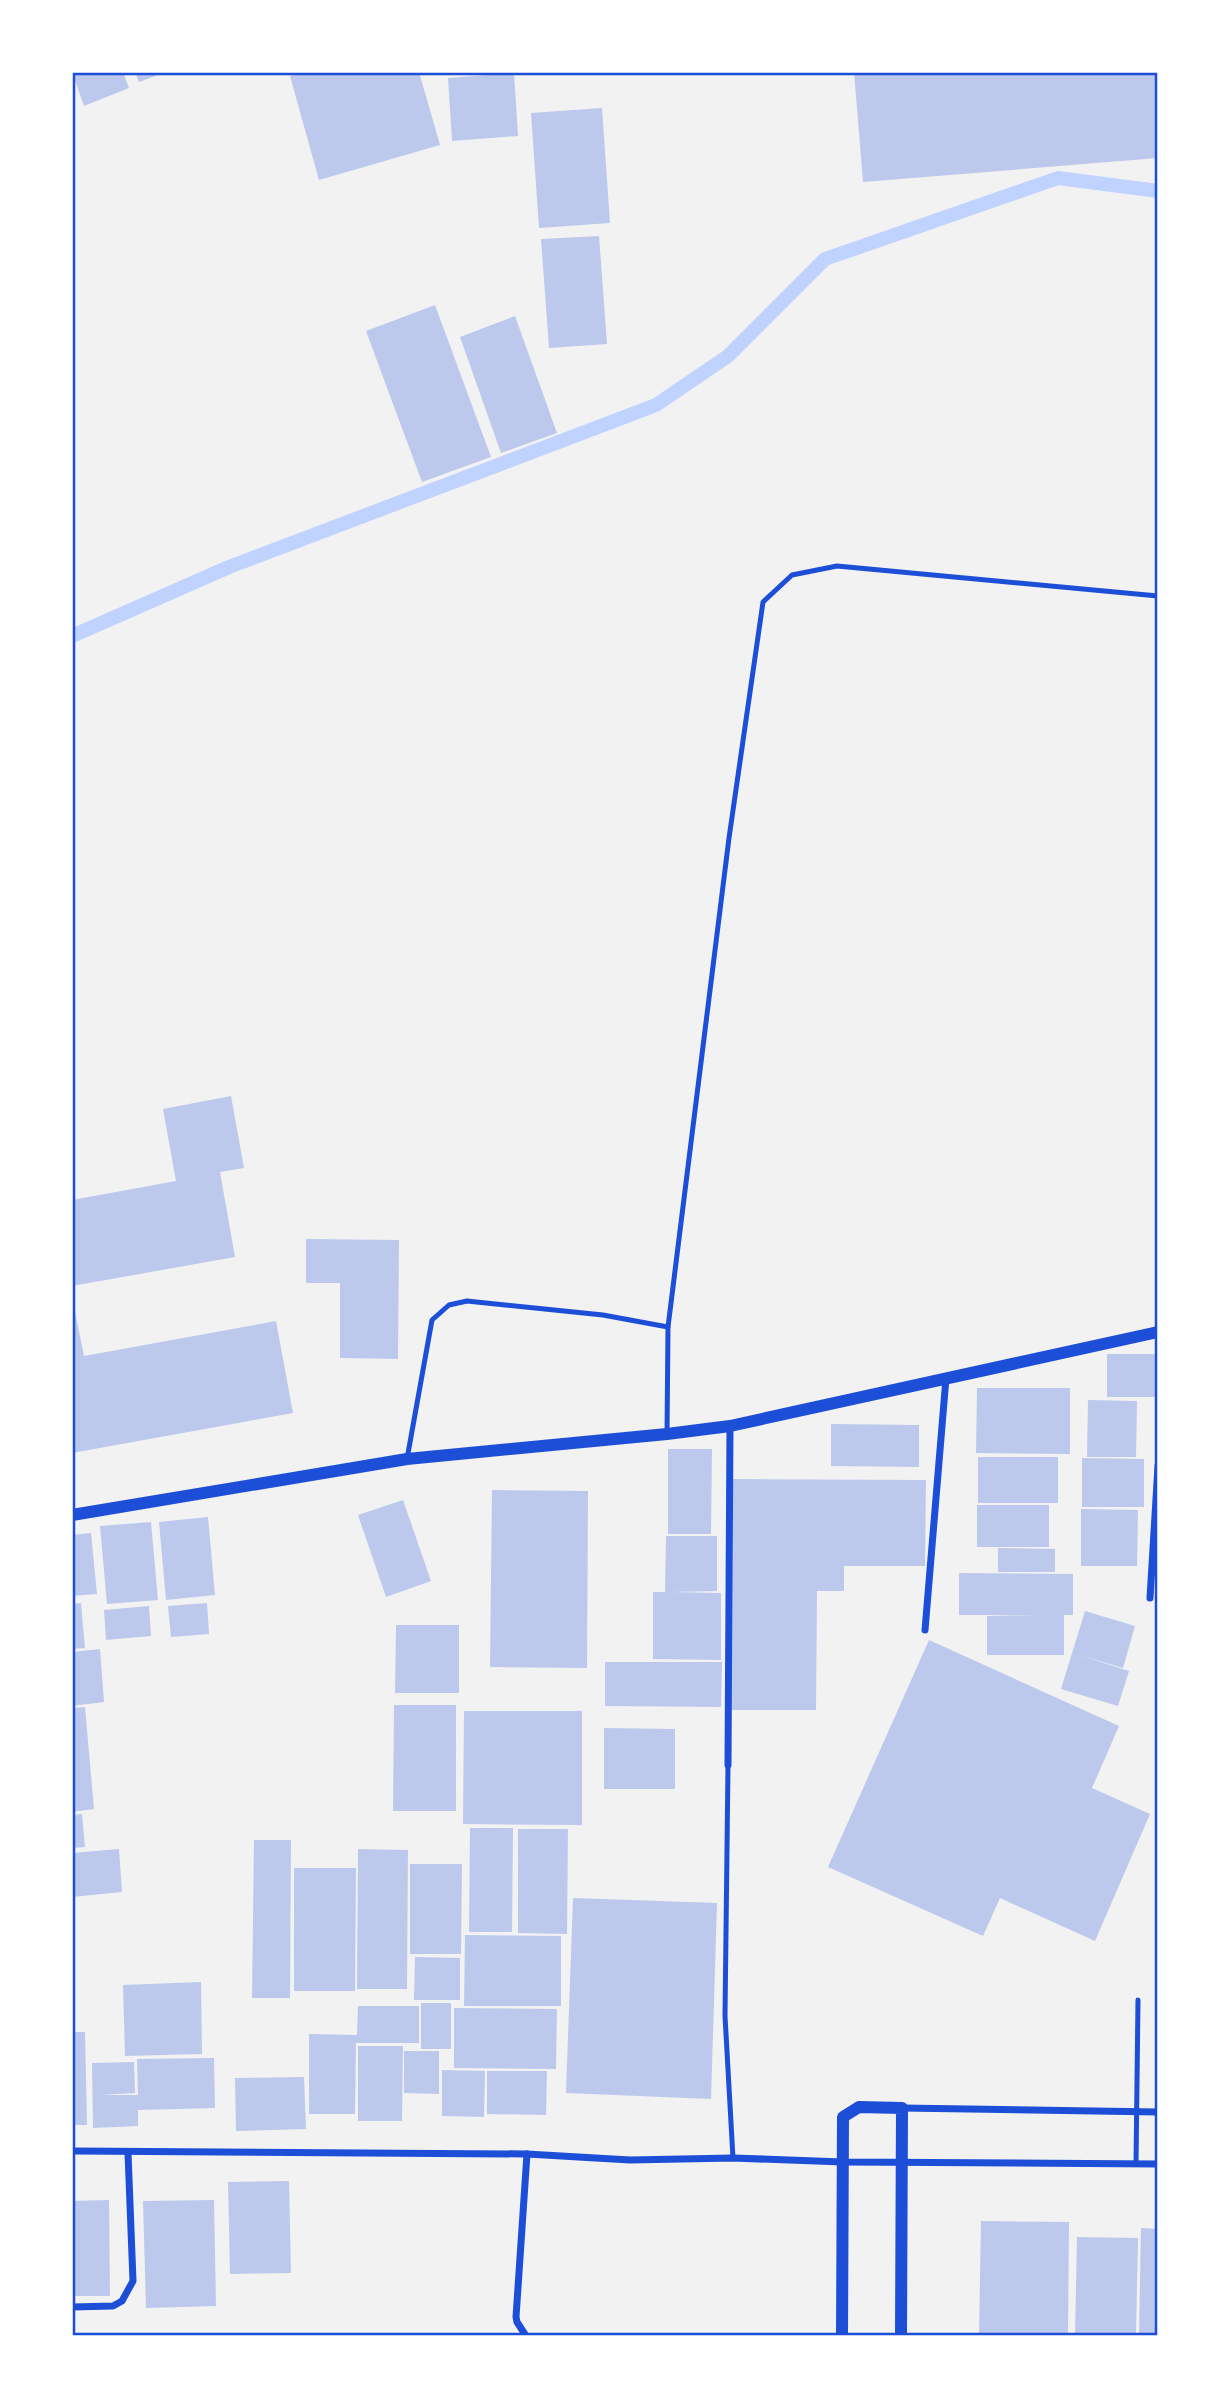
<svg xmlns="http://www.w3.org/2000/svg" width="1230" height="2408" font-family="'Noto Serif',serif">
  <rect width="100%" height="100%" fill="#f2f2f2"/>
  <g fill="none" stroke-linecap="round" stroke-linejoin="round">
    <polyline stroke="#bfd3fe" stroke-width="14" points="72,636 229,567 656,405 728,356 825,259 1058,178 1158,191"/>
  </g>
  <g fill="#bdc9ec">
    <polygon points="72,72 123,72 129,88 84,106"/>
    <polygon points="135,72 166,72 139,82"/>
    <polygon points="303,72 419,72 440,145 319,180 290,76"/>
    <polygon points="854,72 1158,72 1158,158 863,182"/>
    <polygon points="514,73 518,136 452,141 448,78"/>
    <polygon points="602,108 610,223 539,228 531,113"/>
    <polygon points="599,236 607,344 549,348 541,239"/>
    <polygon points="435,305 491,457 422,482 366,331"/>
    <polygon points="515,316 557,433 501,453 460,337"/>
    <polygon points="231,1096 244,1168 220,1172 235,1257 72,1286 72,1200 176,1181 163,1109"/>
    <polygon points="306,1239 399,1240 398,1359 340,1358 340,1283 306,1283"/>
    <polygon points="72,1297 84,1356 276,1321 293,1413 72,1453"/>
    <rect x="1107" y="1354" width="48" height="43"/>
    <polygon points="977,1388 1070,1388 1070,1454 976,1453"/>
    <polygon points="1088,1400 1137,1401 1136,1457 1087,1457"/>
    <polygon points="831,1424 919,1425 919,1467 831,1466"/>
    <polygon points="668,1449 712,1449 711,1534 668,1534"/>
    <rect x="978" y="1457" width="80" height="46"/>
    <polygon points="1082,1458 1144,1459 1144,1507 1082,1507"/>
    <polygon points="733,1479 926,1480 925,1566 844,1566 844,1591 817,1591 816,1710 732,1710"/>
    <polygon points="492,1490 588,1491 587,1668 490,1667"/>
    <polygon points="403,1500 431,1581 386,1597 358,1515"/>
    <rect x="977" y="1505" width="72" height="42"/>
    <polygon points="1081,1509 1138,1510 1137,1566 1081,1566"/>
    <polygon points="208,1517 215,1595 166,1600 159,1522"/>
    <polygon points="151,1522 158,1600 107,1604 100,1526"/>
    <polygon points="91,1533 97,1594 72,1596 72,1535"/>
    <polygon points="666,1536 717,1536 717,1591 672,1592 721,1593 721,1660 653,1659 653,1592 665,1592"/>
    <polygon points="998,1548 1055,1549 1055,1572 998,1572"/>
    <polygon points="959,1573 1073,1574 1073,1615 1064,1615 1064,1655 987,1655 987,1616 1036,1615 959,1615"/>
    <polygon points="81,1603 85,1648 72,1649 72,1604"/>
    <polygon points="207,1603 209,1634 171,1637 168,1606"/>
    <polygon points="149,1606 151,1636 106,1640 104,1610"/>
    <polygon points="1085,1611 1135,1626 1123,1668 1079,1655 1129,1671 1118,1706 1061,1689"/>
    <polygon points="396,1625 459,1625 459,1693 395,1693"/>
    <polygon points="929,1640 1119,1726 1092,1788 1150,1814 1095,1941 1000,1898 983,1936 828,1867"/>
    <polygon points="100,1649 104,1702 72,1706 72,1652"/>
    <polygon points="605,1662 722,1662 721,1707 605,1706"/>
    <polygon points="394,1705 456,1705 456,1811 393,1811"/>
    <polygon points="85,1707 94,1809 72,1812 72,1708"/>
    <polygon points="464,1711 582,1711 582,1825 463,1824"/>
    <polygon points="604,1728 675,1729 675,1789 604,1789"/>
    <polygon points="82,1814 85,1847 72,1848 72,1815"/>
    <polygon points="470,1828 513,1828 512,1932 469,1932"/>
    <polygon points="518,1829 568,1829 567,1934 518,1933"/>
    <polygon points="254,1840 291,1840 290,1998 252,1998"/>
    <polygon points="119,1849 122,1892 72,1897 72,1853"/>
    <polygon points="358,1849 408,1850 407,1989 357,1989"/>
    <polygon points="410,1864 462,1864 461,1954 410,1954"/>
    <polygon points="294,1868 356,1868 355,1991 294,1991"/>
    <polygon points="573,1898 717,1903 711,2099 566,2093"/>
    <polygon points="465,1935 561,1936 561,2006 464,2006"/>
    <polygon points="415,1957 460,1958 460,2000 414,2000"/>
    <polygon points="201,1982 202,2054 125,2056 123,1985"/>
    <rect x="421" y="2003" width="30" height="46"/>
    <polygon points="358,2006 419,2006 419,2043 356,2043 355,2114 309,2114 309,2034 357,2035"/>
    <polygon points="454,2008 557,2009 556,2069 454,2068"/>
    <polygon points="72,2032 85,2032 87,2125 72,2125"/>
    <polygon points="358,2046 403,2046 402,2121 358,2121"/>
    <polygon points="404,2051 439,2051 439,2094 404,2093"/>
    <polygon points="214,2058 215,2108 138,2110 138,2126 93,2128 92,2063 134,2062 135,2093 102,2095 138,2095 137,2059"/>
    <polygon points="442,2070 485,2071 484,2117 442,2116"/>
    <polygon points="487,2071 547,2071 546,2115 487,2114"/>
    <polygon points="304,2077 306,2129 236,2131 235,2078"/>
    <polygon points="289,2181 291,2273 230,2274 228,2182"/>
    <polygon points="109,2200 110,2296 72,2296 72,2201"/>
    <polygon points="214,2200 216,2306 146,2308 143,2201"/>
    <polygon points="981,2221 1069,2222 1068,2336 979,2336"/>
    <polygon points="1141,2228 1158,2229 1158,2336 1139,2336"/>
    <polygon points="1077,2237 1138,2238 1136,2336 1075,2336"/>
  </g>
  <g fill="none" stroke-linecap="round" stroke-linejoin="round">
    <g stroke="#1d4ed8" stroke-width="5">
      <polyline points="668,1327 729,838 763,602 792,575 837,566 1158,596"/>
      <polyline points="407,1459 432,1320 449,1305 467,1301 603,1315 668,1327 667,1434"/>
      <polyline points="728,1765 725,2016 733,2158"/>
      <polyline points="1136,2164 1138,2000"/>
    </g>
    <g stroke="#1d4ed8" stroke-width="7">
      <polyline points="1150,1598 1158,1466"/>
      <polyline points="925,1630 946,1378"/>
      <polyline points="728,1765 730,1426"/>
      <polyline points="902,2108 1158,2112"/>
      <polyline points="75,2151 527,2154 630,2160 733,2158 843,2162 1158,2164"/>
      <polyline points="72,2307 113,2306 122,2301 133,2281 128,2153"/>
      <polyline points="526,2336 517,2322 516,2317 527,2154"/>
    </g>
    <g stroke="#1d4ed8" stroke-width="12">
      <polyline points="72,1515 407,1459 667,1434 730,1426 1158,1332"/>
      <polyline points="842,2336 843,2117 859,2107 902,2108 901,2336"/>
    </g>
  </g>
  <rect width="1230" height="2408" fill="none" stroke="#ffffff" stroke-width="147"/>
  <rect x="74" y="74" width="1082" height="2260" fill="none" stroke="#1d4ed8" stroke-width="2.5"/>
</svg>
